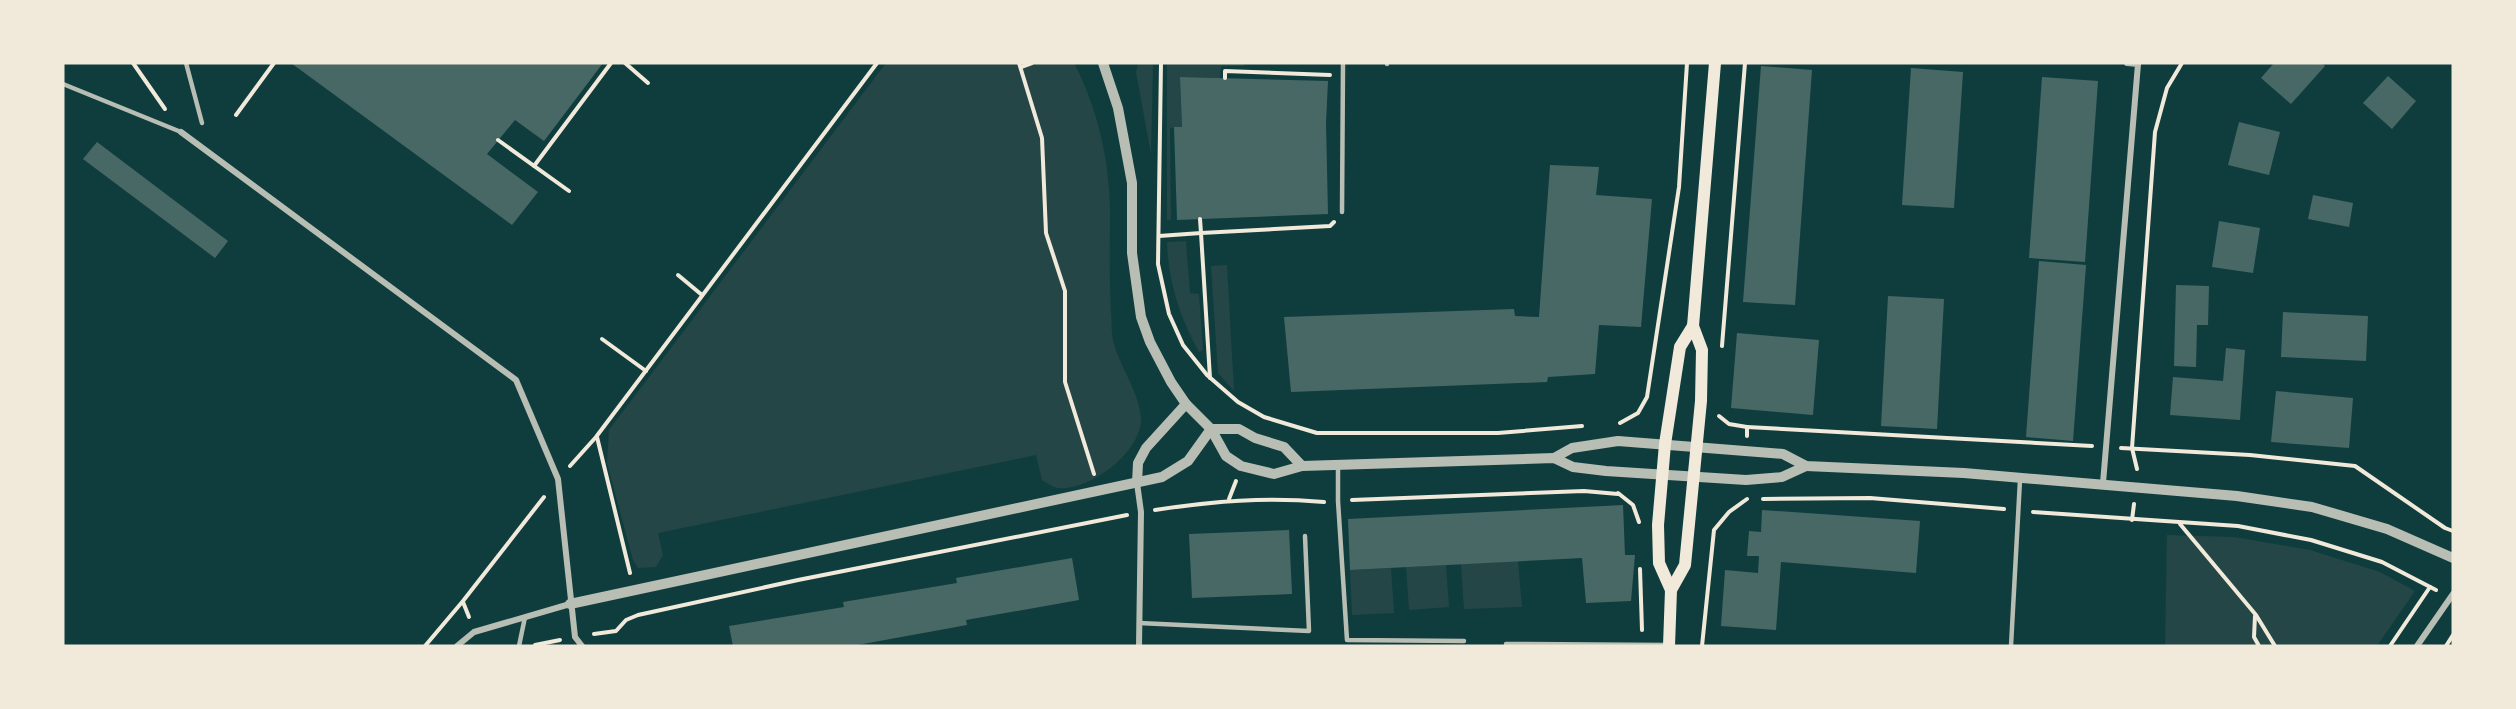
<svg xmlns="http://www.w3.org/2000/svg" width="2516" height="709" font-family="Arial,sans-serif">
  <rect width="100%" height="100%" fill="#0f3d3e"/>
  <g fill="#244646">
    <path d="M886 63H1074C1097 107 1109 158 1110 208 1110 243 1109 277 1111 312 1112 321 1111 331 1113 340 1119 366 1138 389 1141 417 1143 451 1090 491 1058 488 1052 487 1047 483 1042 480L1036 455 658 533 663 555 656 567 638 568 633 560 607 463 609 430Z"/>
    <polygon points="1138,63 1153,63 1151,154 1136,72"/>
    <polygon points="1167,63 1244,63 1245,66 1221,66 1220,78 1180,77 1182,127 1170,128 1171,220 1167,220"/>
    <path d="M1186 241 1190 293 1199 294 1203 350 1199 352C1180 318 1168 281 1167 242Z"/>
    <polygon points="1227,265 1234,391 1218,373 1211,266"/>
    <polygon points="2167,535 2234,537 2310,550 2380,572 2415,591 2377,646 2165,646"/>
    <polygon points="1518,561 1522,607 1464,609 1461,564"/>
    <polygon points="1446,565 1449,607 1409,610 1406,567"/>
    <polygon points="1391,568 1394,613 1352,615 1350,570"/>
  </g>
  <g fill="#486865">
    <polygon points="291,63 603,63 544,141 515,120 487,154 538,192 512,225"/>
    <polygon points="2274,63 2322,63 2325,66 2291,104 2261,78"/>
    <polygon points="1761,66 1812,70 1795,305 1743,302"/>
    <polygon points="1911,68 1963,72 1954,208 1902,205"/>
    <polygon points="2388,76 2416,101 2392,129 2363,103"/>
    <polygon points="1180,77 1328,81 1326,123 1328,214 1177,220 1174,127 1182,127"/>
    <polygon points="2042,77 2098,81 2085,262 2029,258"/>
    <polygon points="2239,122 2280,132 2269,175 2228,165"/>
    <polygon points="97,142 228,241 215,258 83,159"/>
    <polygon points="1550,165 1599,167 1596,195 1652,199 1641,327 1599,325 1595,374 1548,377 1547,382 1291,392 1284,317 1514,309 1515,316 1539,317"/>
    <polygon points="2313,195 2353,203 2349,227 2308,219"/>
    <polygon points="2219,221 2260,228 2253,273 2212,267"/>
    <polygon points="2039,261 2086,265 2073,441 2026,437"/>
    <polygon points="2176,285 2209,286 2208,325 2197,325 2196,367 2174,366"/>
    <polygon points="1888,296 1944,299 1937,429 1881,426"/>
    <polygon points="2283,312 2368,316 2366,361 2281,357"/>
    <polygon points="1737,333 1819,340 1813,415 1731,408"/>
    <polygon points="2226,348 2245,350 2240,420 2170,415 2173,377 2223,381"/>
    <polygon points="2276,391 2353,398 2349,448 2271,442"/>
    <polygon points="1623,505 1625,555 1635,555 1631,601 1586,603 1582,558 1350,570 1348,519"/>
    <polygon points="1762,510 1920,521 1916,573 1781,562 1776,630 1721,626 1725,570 1758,573 1759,556 1747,556 1749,531 1761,532"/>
    <polygon points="1289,530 1292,594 1192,598 1189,534"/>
    <polygon points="1072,558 1079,600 966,620 967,625 852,646 733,646 729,626 844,607 843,602 957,583 956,578"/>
  </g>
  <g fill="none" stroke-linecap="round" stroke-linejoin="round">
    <g stroke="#f1e9da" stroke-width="4">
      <polyline points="133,63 165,109"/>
      <polyline points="625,63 648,83"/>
      <polyline points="1019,63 1042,138 1046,233 1065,291 1065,382 1094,474"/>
      <polyline points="1161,63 1158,264 1169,314 1183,345 1207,375 1238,402 1264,417 1317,433 1498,433 1582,426"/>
      <polyline points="1021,67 1032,63"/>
      <polyline points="1225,78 1225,71 1330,75"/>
      <polyline points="236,115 274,63"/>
      <polyline points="498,140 569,191"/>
      <polyline points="534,166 611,63"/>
      <polyline points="1159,236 1201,233 1200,219"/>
      <polyline points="678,275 702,295"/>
      <polyline points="602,339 646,371"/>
      <polyline points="1722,346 1745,63"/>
      <polyline points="1210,378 1201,233 1330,226 1334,222"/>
      <polyline points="1719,416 1729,424 1747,427 1747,436"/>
      <polyline points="1620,423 1638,413 1647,397 1679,187 1687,63"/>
      <polyline points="1747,427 2092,446"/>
      <polyline points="597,437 630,573"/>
      <polyline points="2121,448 2250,455 2355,466 2445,528 2453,531"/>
      <polyline points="570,466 596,437 877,63"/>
      <polyline points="2137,469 2132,448 2155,132 2167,88 2182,63"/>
      <polyline points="1618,493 1633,505 1639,522"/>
      <polyline points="1229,499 1236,481"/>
      <polyline points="1763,499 1870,498 2004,509"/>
      <polyline points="1352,500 1584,491 1618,494"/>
      <path d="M1155 510C1215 501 1264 497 1324 502"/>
      <polyline points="2033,512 2238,526 2311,540 2382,562 2436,590"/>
      <polyline points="2132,520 2134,504"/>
      <polyline points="2180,524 2256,615 2275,646"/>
      <polyline points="1640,569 1642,630"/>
      <polyline points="463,602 469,617"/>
      <polyline points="2255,616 2254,637 2259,646"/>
      <polyline points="594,634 616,631 626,620 638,615 798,580 1127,515"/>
      <polyline points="535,645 560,640"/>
      <polyline points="425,646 463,601 544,497"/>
      <polyline points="1702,646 1714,530 1729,512 1747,499"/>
      <polyline points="2390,646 2430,587"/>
      <polyline points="2446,646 2453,635"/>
    </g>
    <g stroke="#b8beb3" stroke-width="4.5">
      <polyline points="186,63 202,123"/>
      <polyline points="1387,64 1387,63"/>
      <polyline points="63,84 181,132"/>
      <polyline points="1342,212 1343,63"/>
      <polyline points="1338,465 1338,501 1347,640 1464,641"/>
      <polyline points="1139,623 1309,631 1305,536"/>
      <polyline points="1506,644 1667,645"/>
      <polyline points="519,646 525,617"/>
      <polyline points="2011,646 2020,480"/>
    </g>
    <g stroke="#b8beb3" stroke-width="6">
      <polyline points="2127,63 2138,64"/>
      <polyline points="181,132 516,380 558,479 575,637 582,646"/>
      <polyline points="1137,483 1141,512 1139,646"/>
      <polyline points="2103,483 2138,64"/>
      <polyline points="457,646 474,632 570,604"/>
      <polyline points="2417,646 2453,594"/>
    </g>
    <g stroke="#b8beb3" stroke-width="10">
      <polyline points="1103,63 1118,108 1132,183 1132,253 1141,317 1150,342 1171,382 1186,404 1211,429 1226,456 1241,466 1274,474 1302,466 1554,458 1573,467 1606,471 1746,480 1782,477 1806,466"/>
      <polyline points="1211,429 1239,429 1255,438 1284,447 1302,466"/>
      <polyline points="1554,458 1572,448 1618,441 1783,454 1806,466 1964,473 2237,496 2312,507 2387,529 2453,558"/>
      <polyline points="1137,483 1138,463 1146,448 1186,404"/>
      <polyline points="570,604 1162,477 1188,461 1211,429"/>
    </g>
    <g stroke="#f1e9da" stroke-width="12">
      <polyline points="1671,590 1685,565 1701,401 1702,350 1693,326 1715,63"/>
      <polyline points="1669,646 1671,590 1659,563 1658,525 1665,444 1680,347 1693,326"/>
    </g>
  </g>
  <rect width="2516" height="709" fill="none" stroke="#f1e9da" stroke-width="129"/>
</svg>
